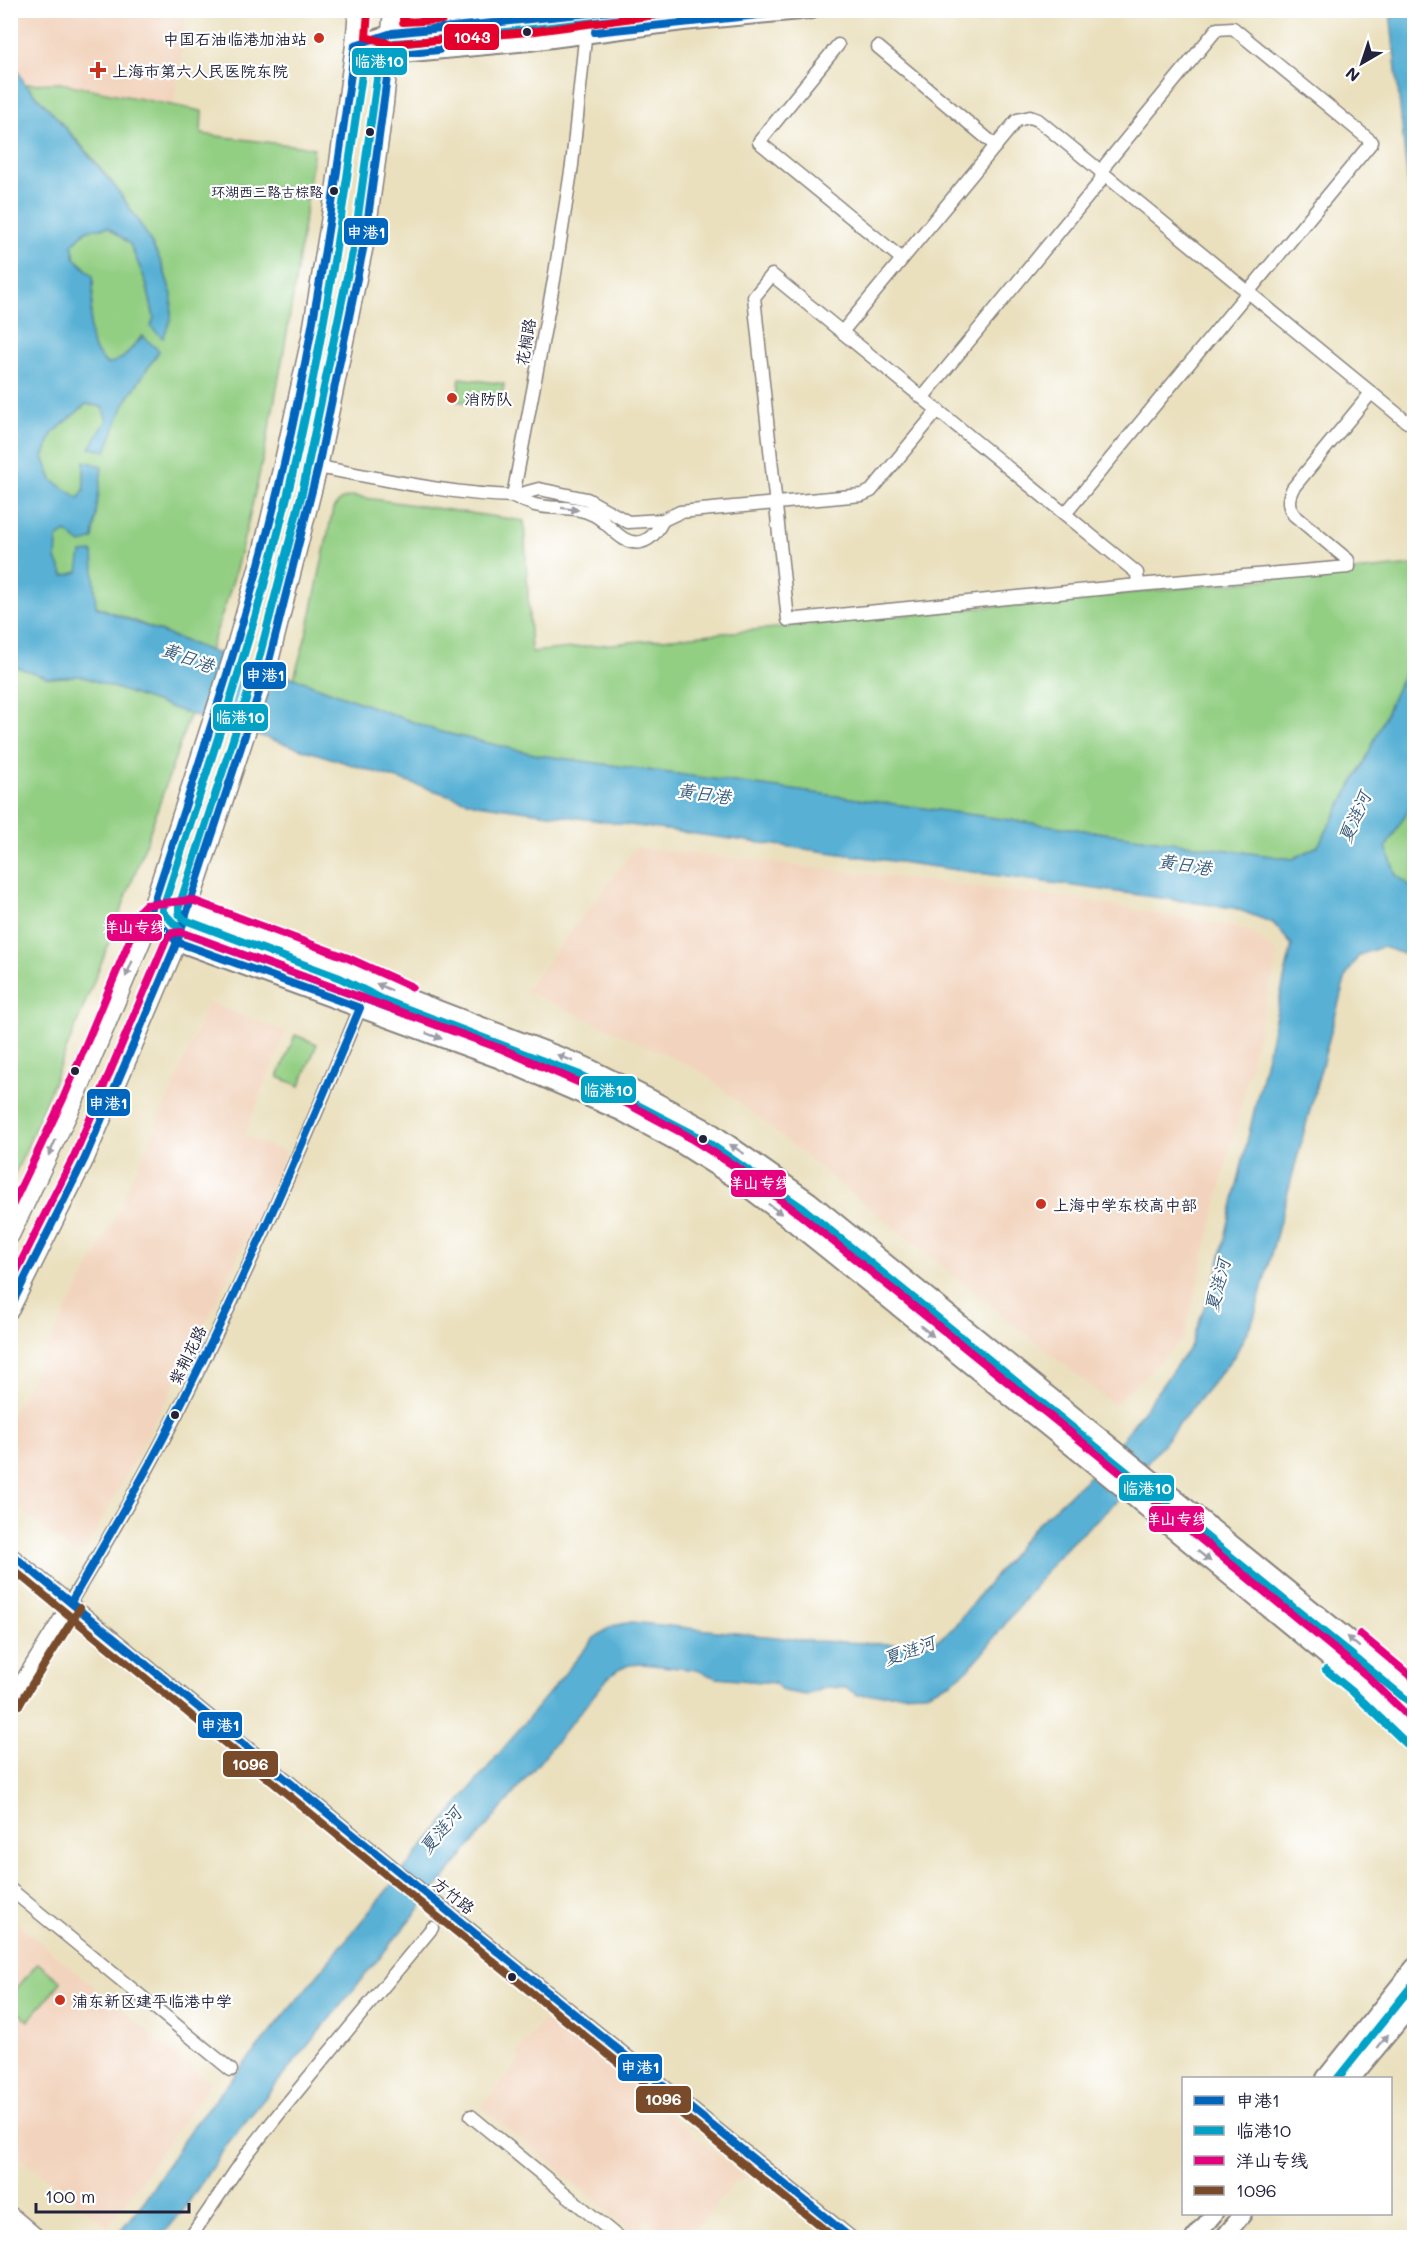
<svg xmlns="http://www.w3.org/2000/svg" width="1425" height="2248" font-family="Mali,'LXGW WenKai TC',sans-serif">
  <rect width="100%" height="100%" fill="#fff"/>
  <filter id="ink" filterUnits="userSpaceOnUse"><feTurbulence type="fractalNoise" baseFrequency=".0167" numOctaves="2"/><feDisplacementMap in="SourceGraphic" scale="12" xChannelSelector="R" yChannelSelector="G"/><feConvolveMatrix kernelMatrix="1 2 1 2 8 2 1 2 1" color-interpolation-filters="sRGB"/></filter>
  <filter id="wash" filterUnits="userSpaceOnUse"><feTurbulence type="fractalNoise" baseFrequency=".008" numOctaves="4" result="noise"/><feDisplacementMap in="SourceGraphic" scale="24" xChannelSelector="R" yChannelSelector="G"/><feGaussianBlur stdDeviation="1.35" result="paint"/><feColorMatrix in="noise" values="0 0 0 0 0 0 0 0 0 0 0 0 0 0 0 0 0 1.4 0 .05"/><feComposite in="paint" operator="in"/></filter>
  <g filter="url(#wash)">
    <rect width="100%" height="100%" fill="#eae0be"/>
    <g fill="#f2d4be">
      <polygon points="11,11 187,11 174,105 60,83 25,84 11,57"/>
      <polygon points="636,847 1069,898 1249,930 1278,954 1184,1338 1114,1405 699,1070 525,991"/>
      <polygon points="208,1002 286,1032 244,1136 286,1152 228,1278 172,1390 87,1548 74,1553 11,1500 11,1417 112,1224 165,1106"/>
      <polygon points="10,1917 210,2083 108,2227 11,2150"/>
      <polygon points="547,2015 747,2179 736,2181 691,2235 670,2237 647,2219 635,2233 481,2107 522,2058 516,2054"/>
    </g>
    <g fill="#93cf83" stroke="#5a785f" stroke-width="1.5">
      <path d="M60 83 202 111 201 134 314 148C296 288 274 428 237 565 230 594 219 622 210 651L96 606 78 572 64 576 56 559 57 537 67 531 93 539 84 461V490L79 499 52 480 43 457 52 434 86 404 102 407 107 420 106 451 124 404 159 351 142 336 123 358 108 365C103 359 96 353 93 346 85 324 95 299 93 276L75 258 72 245 87 230 108 227 130 244 146 282 154 318 172 295C168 283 165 271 160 260 128 193 75 136 25 84Z"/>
      <polygon points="460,378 504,384 501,407 457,401"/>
      <polygon points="352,496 524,521 531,652 1414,565 1414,651 1365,761 1318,846 1293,859 538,755 437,731 294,678 308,628 333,509 340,500"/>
      <polygon points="11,665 49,678 81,676 190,714 145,846 102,961 25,1152 11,1182"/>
      <polygon points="1414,800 1414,889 1396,875 1386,847"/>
      <polygon points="295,1035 317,1044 300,1086 278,1077"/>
      <polygon points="38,1963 61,1982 28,2021 11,2006 11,1995"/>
    </g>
    <g fill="#58b1d5" stroke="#3d6a88" stroke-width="1.5">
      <polygon points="1390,11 1414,11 1414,243"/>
      <path d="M10 57 25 84 51 111 116 188 144 230 161 262 172 295 171 319 163 338 151 327 154 317 146 282 130 244 108 227 87 230 72 245 75 258 93 276C95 299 86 323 93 346 95 352 103 359 107 365L123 358 143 336 159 351 124 404 106 451 90 448 107 420 102 407 86 404 52 434 43 457 52 480 79 498 84 490V461L102 466 93 539 81 544 66 532 57 538 56 559 64 576 78 572 81 553 93 552 96 607 210 651 294 678 437 731 538 755 1293 859 1318 846 1365 761 1414 651V800L1386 847 1396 875 1414 889V957L1382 947 1359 955 1346 976 1254 1318 1235 1355 1113 1505 1072 1542 1054 1561 981 1655 967 1670 951 1682 926 1693 858 1695 846 1688 826 1687 806 1695 783 1691 774 1683 716 1678 697 1670 643 1664 629 1665 618 1670 608 1678 228 2143 182 2212 160 2237H115L145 2200 190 2130 594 1638 612 1626 632 1622 813 1641 924 1645 939 1639 952 1629 1034 1527 1107 1460 1190 1347 1218 1269 1292 945 1273 923 1234 908 477 804 190 714 81 676 49 678 11 665Z"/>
    </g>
  </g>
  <g filter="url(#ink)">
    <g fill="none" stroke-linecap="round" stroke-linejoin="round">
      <defs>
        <g id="street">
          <polyline points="838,45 759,142 902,259"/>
          <polyline points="878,47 996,146"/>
          <polyline points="842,332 1017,120 1030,117 1038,120 1407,422 1414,422"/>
          <polyline points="923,397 1099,183 1106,164 1217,29 1233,28 1372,142 1065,514"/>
          <path d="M318 467C383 479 448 494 513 496L554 280 572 165 588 10"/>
          <polyline points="513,496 539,489 587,499 628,522 663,520 680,512 862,495 871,491 938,410"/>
          <path d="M513 496C520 499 528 503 535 505 554 510 576 505 594 515 610 523 621 546 641 542 653 539 658 529 663 520"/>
          <path d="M1138 585 1137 573 772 275 754 297 788 620 1138 585 1349 567 1348 560 1294 515C1287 505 1288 498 1293 488L1371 393"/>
          <polyline points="10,1553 393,1867 852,2238"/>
          <path d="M10 1699C68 1607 125 1514 175 1417 243 1284 303 1147 360 1008"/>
          <polyline points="10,1889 231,2070"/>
          <polyline points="471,2116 619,2238"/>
          <polyline points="190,2238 247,2154 281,2111 432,1928"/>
        </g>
        <g id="secondary">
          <polyline points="355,45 390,55 529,42 683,22 812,10"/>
          <polyline points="355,45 392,33 626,10"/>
          <polyline points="150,914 177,942 498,1059 621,1112 678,1143 735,1179 792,1222 1095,1466 1360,1684 1414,1736"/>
          <polyline points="150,914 189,910 225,922 344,968 388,990 584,1065 652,1099 709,1130 810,1201 1414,1692"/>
          <polyline points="1325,2078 1414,1967"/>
          <polyline points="1352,2078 1414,2003"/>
          <polyline points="1194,2238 1214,2214"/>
          <polyline points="1223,2238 1243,2214"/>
        </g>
        <g id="primary">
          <polyline points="10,1235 73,1103 142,939 234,653 261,558 284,461 311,338 335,192 355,45 358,10"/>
          <polyline points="10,1309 85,1158 177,942 268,665 318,467 365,240 384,104 393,10"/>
          <polyline points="10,2216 36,2238"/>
        </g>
      </defs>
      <use href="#street" stroke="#86817c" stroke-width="15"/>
      <use href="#secondary" stroke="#86817c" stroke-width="20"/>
      <use href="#primary" stroke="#86817c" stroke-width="21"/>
      <use href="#street" stroke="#fff" stroke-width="12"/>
      <use href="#secondary" stroke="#fff" stroke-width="16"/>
      <use href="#primary" stroke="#fff" stroke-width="18"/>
      <defs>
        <g id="bus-1">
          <polyline points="595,32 807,10"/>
          <polyline points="10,1308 85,1158 177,942 268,665 318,467 365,240 390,55 439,50"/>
          <polyline points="10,1553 393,1867 851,2238"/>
          <path d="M71 1602C102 1548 134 1494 163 1439 236 1299 299 1154 360 1008L177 942 150 914C193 781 238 650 272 514 311 360 333 203 355 45L392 33 621 10"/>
        </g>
        <g id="bus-2">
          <polyline points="702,10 389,45 381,50 355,238 302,493 258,662 179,907 179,914 185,920 340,978 384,1000 580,1075 703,1139 804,1209 1407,1700"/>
          <path d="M403 1013 183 933 162 911C204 780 249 650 282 517 321 364 343 209 365 53L394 43 423 41"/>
          <polyline points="1326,1670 1353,1692 1407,1744"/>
          <polyline points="1338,2078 1414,1983"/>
        </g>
        <g id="bus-3">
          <polyline points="10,1210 63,1099 132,935 140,910 145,905 192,900 348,958 412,987"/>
          <polyline points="10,1284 75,1154 167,938 172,933 181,932 502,1049 626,1103 684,1134 741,1170 799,1214 1102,1458 1367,1676 1414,1722"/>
          <polyline points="1360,1634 1414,1679"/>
        </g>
        <g id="bus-4">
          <polyline points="10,1567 386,1875 835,2238"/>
          <polyline points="19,1705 80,1608"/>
        </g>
        <g id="bus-5">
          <polyline points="403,10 403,22 442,20"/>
          <polyline points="368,11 366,37 391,44 528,32 693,10"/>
        </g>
      </defs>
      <use href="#bus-1" stroke="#fff" stroke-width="12"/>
      <use href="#bus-2" stroke="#fff" stroke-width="12"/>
      <use href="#bus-3" stroke="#fff" stroke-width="12"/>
      <use href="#bus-4" stroke="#fff" stroke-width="12"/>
      <use href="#bus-5" stroke="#fff" stroke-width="12"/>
      <use href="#bus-1" stroke="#0065bd" stroke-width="8"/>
      <use href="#bus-2" stroke="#02a2c7" stroke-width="8"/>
      <use href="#bus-3" stroke="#e5007d" stroke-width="8"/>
      <use href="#bus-4" stroke="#7a4b2a" stroke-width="8"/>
      <use href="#bus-5" stroke="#e4002b" stroke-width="8"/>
    </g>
    <defs><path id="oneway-solid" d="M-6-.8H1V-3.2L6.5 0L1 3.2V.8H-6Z" transform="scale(1.5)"/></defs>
    <g fill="#9c9ca7">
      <use href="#oneway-solid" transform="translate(570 509) rotate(7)"/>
      <use href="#oneway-solid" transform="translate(129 969) rotate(113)"/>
      <use href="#oneway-solid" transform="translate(384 987) rotate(-156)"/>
      <use href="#oneway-solid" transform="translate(434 1036) rotate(20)"/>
      <use href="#oneway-solid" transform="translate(565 1058) rotate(-158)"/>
      <use href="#oneway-solid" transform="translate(52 1148) rotate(115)"/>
      <use href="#oneway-solid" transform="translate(737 1149) rotate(-147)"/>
      <use href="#oneway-solid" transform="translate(775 1209) rotate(37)"/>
      <use href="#oneway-solid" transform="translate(927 1331) rotate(39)"/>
      <use href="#oneway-solid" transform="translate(1204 1556) rotate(39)"/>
      <use href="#oneway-solid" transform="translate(1353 1642) rotate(-141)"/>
      <use href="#oneway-solid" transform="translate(1383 2041) rotate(-51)"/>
    </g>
  </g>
  <g fill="#22223b" stroke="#fff" stroke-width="2">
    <circle cx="527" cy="32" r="5"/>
    <circle cx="370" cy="132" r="5"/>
    <circle cx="334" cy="191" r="5"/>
    <circle cx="75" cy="1071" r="5"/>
    <circle cx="703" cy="1139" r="5"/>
    <circle cx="175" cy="1415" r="5"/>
    <circle cx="512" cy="1977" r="5"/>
  </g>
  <g fill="#c8321e" stroke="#fff" stroke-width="2">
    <circle cx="319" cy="38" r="6"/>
    <path d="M95 61h6v6h6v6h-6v6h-6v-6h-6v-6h6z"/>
    <circle cx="452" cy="398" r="6"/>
    <circle cx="1041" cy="1204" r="6"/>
    <circle cx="60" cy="2000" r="6"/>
  </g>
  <g text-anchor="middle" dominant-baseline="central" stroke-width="4.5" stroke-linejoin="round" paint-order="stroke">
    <g font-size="14" fill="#22223b" stroke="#fff" text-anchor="end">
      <text x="323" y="191">环湖西三路古棕路</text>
    </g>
    <g font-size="16" fill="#22223b" stroke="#fff" text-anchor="start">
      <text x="307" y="38" text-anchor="end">中国石油临港加油站</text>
      <text x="112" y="70">上海市第六人民医院东院</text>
      <text x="464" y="398">消防队</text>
      <text x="1053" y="1204">上海中学东校高中部</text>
      <text x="72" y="2000">浦东新区建平临港中学</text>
    </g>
    <g font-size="16" fill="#22223b" stroke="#fff">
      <text transform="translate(525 342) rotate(-80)">花榈路</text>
      <text transform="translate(187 1355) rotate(-64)">紫荆花路</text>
      <text transform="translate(454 1895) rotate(39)">方竹路</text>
    </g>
    <g font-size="18" font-style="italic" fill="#385b79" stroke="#fff">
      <text transform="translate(188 657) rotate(20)">黄日港</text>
      <text transform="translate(704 793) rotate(8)">黄日港</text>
      <text transform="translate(1354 817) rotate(-66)">夏涟河</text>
      <text transform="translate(1185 864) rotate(9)">黄日港</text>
      <text transform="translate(1217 1285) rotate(-76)">夏涟河</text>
      <text transform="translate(909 1650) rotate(-20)">夏涟河</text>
      <text transform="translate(440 1830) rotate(-50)">夏涟河</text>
    </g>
  </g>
  <g stroke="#fff" stroke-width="2">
    <rect x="443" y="23" width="57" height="28" rx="6" fill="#e4002b"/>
    <rect x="351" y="47" width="57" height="29" rx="6" fill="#02a2c7"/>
    <rect x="343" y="217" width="46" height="29" rx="6" fill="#0065bd"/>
    <rect x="242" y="661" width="45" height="29" rx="6" fill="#0065bd"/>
    <rect x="212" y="703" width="57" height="29" rx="6" fill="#02a2c7"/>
    <rect x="106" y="913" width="57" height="29" rx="6" fill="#e5007d"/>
    <rect x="580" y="1075" width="57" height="29" rx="6" fill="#02a2c7"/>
    <rect x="86" y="1088" width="45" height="29" rx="6" fill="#0065bd"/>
    <rect x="730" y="1169" width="57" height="29" rx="6" fill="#e5007d"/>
    <rect x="1118" y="1474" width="57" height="28" rx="6" fill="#02a2c7"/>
    <rect x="1148" y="1505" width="57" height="28" rx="6" fill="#e5007d"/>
    <rect x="197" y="1711" width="46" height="28" rx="6" fill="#0065bd"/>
    <rect x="222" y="1750" width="57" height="28" rx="6" fill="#7a4b2a"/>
    <rect x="617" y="2053" width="46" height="29" rx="6" fill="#0065bd"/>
    <rect x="635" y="2085" width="57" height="29" rx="6" fill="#7a4b2a"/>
  </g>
  <g font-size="16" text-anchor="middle" font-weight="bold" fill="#fff">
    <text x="472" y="43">1043</text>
    <text x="379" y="67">临港10</text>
    <text x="366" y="238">申港1</text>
    <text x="265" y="681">申港1</text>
    <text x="240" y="723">临港10</text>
    <text x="134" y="933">洋山专线</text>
    <text x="608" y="1096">临港10</text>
    <text x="108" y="1109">申港1</text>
    <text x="759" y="1189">洋山专线</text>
    <text x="1147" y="1494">临港10</text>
    <text x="1176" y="1525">洋山专线</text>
    <text x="220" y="1731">申港1</text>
    <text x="250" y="1770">1096</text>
    <text x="640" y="2073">申港1</text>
    <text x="663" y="2105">1096</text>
  </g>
  <rect width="1425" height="2248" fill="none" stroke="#fff" stroke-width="36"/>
  <rect x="1182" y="2077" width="210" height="138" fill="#ffffff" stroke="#a7a7b1" stroke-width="1.5"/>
  <rect x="1194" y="2096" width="30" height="9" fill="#0065bd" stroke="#a7a7b1" stroke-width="1.5"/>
  <text x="1236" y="2107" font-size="18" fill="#22223b">申港1</text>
  <rect x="1194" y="2126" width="30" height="9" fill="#02a2c7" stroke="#a7a7b1" stroke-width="1.5"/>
  <text x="1236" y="2137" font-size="18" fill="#22223b">临港10</text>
  <rect x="1194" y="2156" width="30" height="9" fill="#e5007d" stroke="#a7a7b1" stroke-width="1.5"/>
  <text x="1236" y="2167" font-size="18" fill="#22223b">洋山专线</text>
  <rect x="1194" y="2186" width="30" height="9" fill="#7a4b2a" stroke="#a7a7b1" stroke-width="1.5"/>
  <text x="1236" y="2197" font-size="18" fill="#22223b">1096</text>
  <g transform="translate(1362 63) rotate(219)" stroke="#ffffff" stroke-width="4.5" paint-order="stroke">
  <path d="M0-4.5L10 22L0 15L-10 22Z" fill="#22223b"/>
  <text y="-9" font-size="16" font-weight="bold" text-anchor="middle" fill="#22223b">N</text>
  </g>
  <path d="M36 2203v9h153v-9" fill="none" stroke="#22223b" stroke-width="3"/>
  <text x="45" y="2203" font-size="18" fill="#22223b" stroke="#ffffff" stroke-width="4.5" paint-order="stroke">100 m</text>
</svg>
